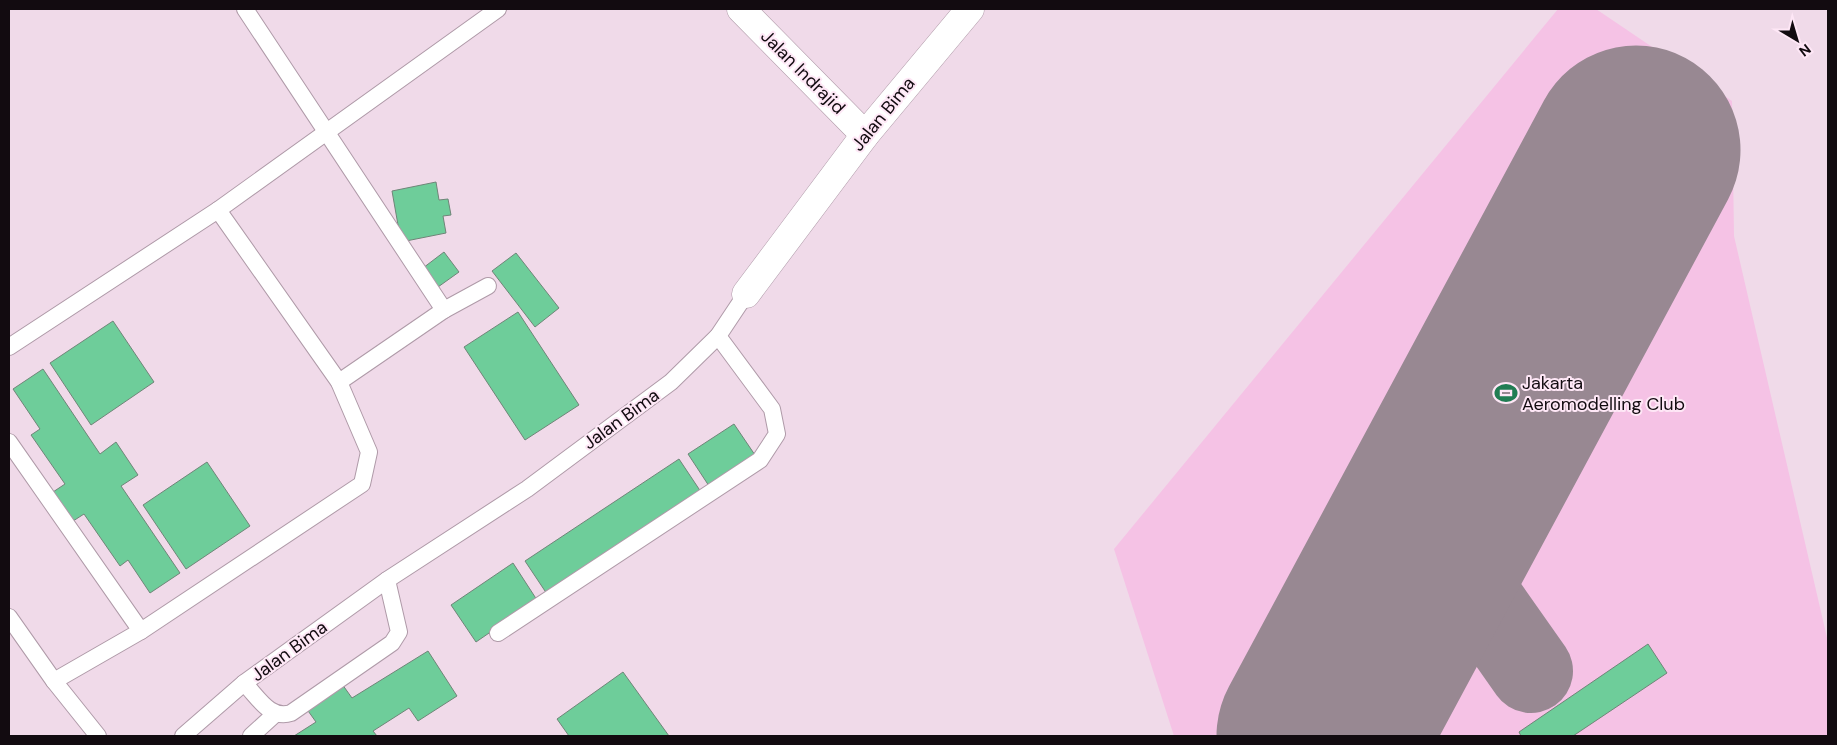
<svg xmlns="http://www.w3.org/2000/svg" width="1837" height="745" font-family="'DM Sans',sans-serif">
  <rect width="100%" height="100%" fill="#f0dae9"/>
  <polygon fill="#f5c2e5" points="1558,9 1596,9 1732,101 1734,236 1828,642 1828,736 1174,736 1114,549"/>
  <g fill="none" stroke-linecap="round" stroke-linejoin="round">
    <polyline stroke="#988892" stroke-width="84" points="1432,530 1531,671"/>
    <polyline stroke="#988892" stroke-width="209" points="1321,736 1636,150"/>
  </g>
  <g fill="#6ecd9a" stroke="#6f8578">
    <polygon points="436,182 439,200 448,199 451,215 443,216 446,233 401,242 392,191"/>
    <polygon points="444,252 459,272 438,287 423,268"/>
    <polygon points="516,253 559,308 535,327 492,271"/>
    <polygon points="518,312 579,405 525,440 464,347"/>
    <polygon points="113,321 154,382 91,425 50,363"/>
    <polygon points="43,369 100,454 116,442 138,475 121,486 180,573 150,593 128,560 120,566 84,514 70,523 50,494 65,484 31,435 40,429 13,389"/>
    <polygon points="734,424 755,455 709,486 688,454"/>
    <polygon points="679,459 701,492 547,594 525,561"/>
    <polygon points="207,462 250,526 186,569 143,505"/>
    <polygon points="513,563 537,600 476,642 451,605"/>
    <polygon points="1648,644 1667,673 1573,736 1521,736 1519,732"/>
    <polygon points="428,651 457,696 418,721 409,708 373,731 377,736 294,736 316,722 306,708 342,684 352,698"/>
    <polygon points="623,672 669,736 569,736 557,719"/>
  </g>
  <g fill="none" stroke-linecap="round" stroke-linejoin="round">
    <defs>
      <g id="lane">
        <polyline points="245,9 444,310"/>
        <polyline points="218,210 498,9"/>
        <polyline points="9,347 218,210 339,382 369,452 362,484 141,631 9,442"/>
        <polyline points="339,382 444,310 488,286"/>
        <polyline points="9,617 54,681 98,736"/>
        <polyline points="498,633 760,460 777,434 772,409 718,336"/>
        <polyline points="54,681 141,631"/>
        <path d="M244 683C258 697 270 720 291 713L392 643 399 632 387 580"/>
        <polyline points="183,736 244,683 387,580 527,489 671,382 718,336 746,294"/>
        <polyline points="251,736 274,715"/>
      </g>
      <g id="street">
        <polyline points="741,9 865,135"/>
        <polyline points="746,294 865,135 970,9"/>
      </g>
    </defs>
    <use href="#lane" stroke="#af9aa8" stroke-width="18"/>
    <use href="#street" stroke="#af9aa8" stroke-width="29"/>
    <use href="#lane" stroke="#fff" stroke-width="16"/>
    <use href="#street" stroke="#fff" stroke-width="28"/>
  </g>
  <defs>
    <symbol id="stadium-bare" viewBox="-9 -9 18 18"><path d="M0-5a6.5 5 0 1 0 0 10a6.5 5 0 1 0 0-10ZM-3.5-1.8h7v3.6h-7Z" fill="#217d53" stroke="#fee7f6" stroke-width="2.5" paint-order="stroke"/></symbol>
  </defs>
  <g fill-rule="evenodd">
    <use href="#stadium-bare" x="1490" y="377" width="32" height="32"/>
  </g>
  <g text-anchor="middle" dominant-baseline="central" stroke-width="4" stroke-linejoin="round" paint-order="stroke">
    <g font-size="18" fill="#120b10" stroke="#fee7f6">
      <text transform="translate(803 72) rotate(45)">Jalan Indrajid</text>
      <text transform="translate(883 114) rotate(-51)">Jalan Bima</text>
      <text transform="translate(621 419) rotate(-36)">Jalan Bima</text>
      <text transform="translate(289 651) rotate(-36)">Jalan Bima</text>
    </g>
    <g font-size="18" fill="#120b10" stroke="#fee7f6" text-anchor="start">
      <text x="1522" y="383">Jakarta<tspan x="1522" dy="21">Aeromodelling Club</tspan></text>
    </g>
  </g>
  <rect width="1837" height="745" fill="none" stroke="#120b10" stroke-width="20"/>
  <g transform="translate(1797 40) rotate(142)" stroke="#fee7f6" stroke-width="4" paint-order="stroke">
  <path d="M0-4L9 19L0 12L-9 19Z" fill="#120b10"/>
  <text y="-8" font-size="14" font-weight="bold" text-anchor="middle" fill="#120b10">N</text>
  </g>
</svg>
